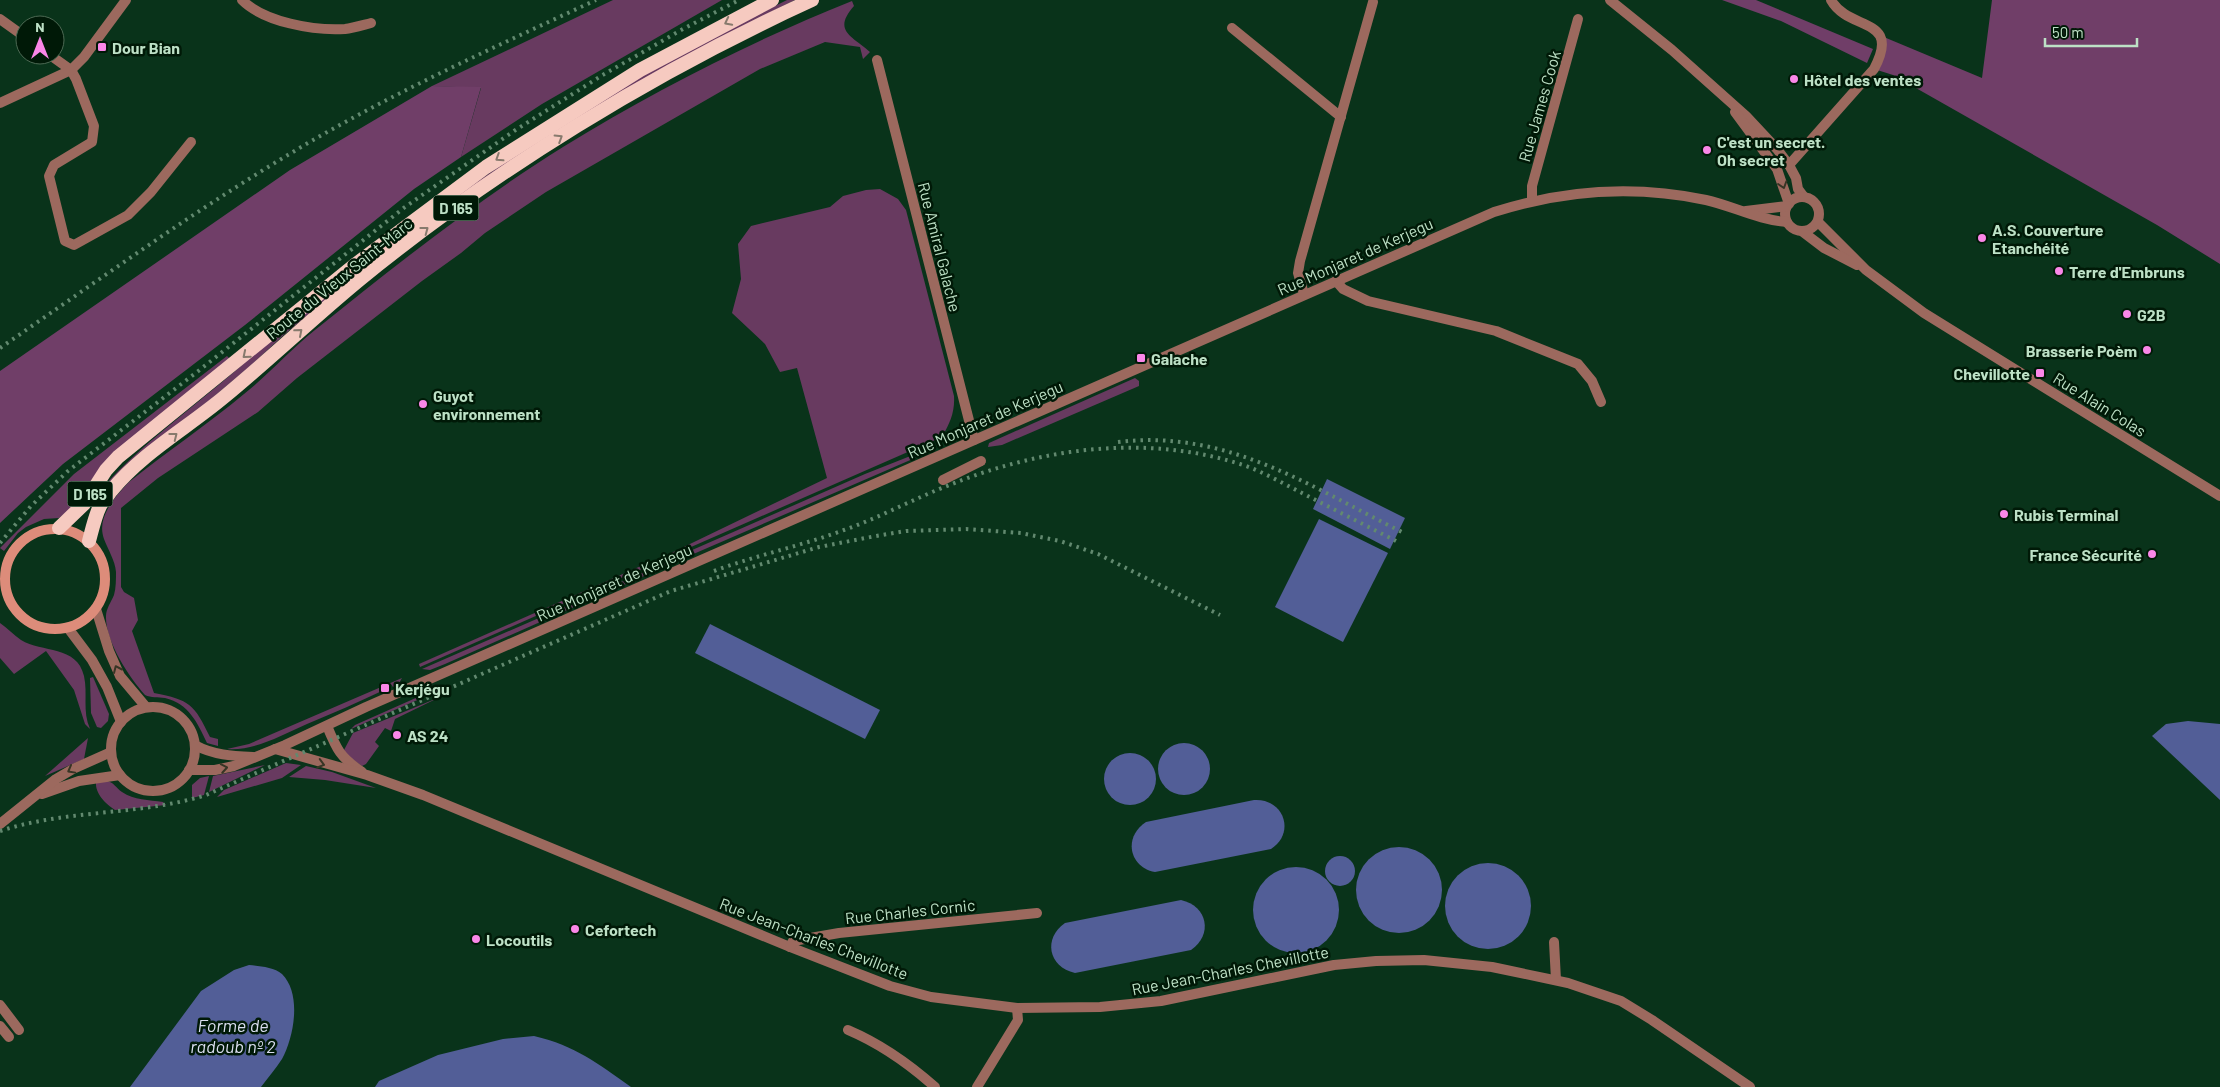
<svg xmlns="http://www.w3.org/2000/svg" width="2220" height="1087" font-family="Barlow,sans-serif">
  <rect width="100%" height="100%" fill="#09331a"/>
  <g fill="#683a60">
    <polygon points="613,0 722,0 542,104 461,157 481,88 432,86"/>
    <path d="M787 0H795L719 38 348 282 286 333 248 368 106 487 104 486C143 443 190 410 234 372 363 261 500 158 648 72 693 46 740 24 787 0Z"/>
    <path d="M852 1 854 6C832 31 852 36 870 52L863 59 860 47 825 42 760 69 546 192 485 233 461 253 422 281 297 378 258 412 158 478 121 508V587L124 592 134 598 138 620 132 631 154 693C190 700 194 704 210 737L218 739V746L207 743C197 722 189 704 165 698 158 697 151 698 145 695 129 677 105 641 106 616 106 609 111 602 114 595 116 588 116 579 116 572 115 560 108 550 104 539 96 517 115 497 129 482 166 452 207 425 244 394 269 374 290 350 315 330 395 266 476 201 563 147 655 90 752 41 852 1Z"/>
    <path d="M880 189 898 199 906 210 954 396C955 412 950 423 942 437L666 558 665 556 827 478 797 368 780 372 765 344 732 313 741 279 738 244 751 226 830 207 843 196 866 190Z"/>
    <polygon points="227,356 230,359 112,457 92,479 72,508 59,518 44,519 26,527 18,533 4,551 0,548 74,474"/>
    <polygon points="1135,378 1139,381 1139,386 1002,445 988,447 989,443"/>
    <polygon points="918,453 915,458 661,568 658,565 865,474"/>
    <polygon points="641,566 642,569 420,667 419,664"/>
    <polygon points="644,572 644,576 445,664 430,670 422,669"/>
    <path d="M0 623C7 628 14 635 21 640 42 653 77 645 84 676 88 694 82 711 90 729L85 724 74 690 46 651 14 674 0 658Z"/>
    <polygon points="93,677 109,714 108,721 101,728 97,727 91,713 90,678"/>
    <path d="M402 678 398 685 393 687 391 684 383 687 384 690C359 702 333 713 307 724 281 735 256 751 227 749L249 744Z"/>
    <polygon points="436,689 438,691 351,729 355,725"/>
    <polygon points="440,697 395,719 391,731 385,728 375,742 379,746 366,764 362,766 346,755 344,750 353,733"/>
    <polygon points="88,738 84,759 45,776"/>
    <polygon points="286,763 301,765 282,778 217,797 224,790"/>
    <polygon points="265,765 209,792 213,776"/>
    <polygon points="306,766 332,772 376,788 325,780 289,777"/>
    <polygon points="209,776 204,795 192,798 192,785 200,778"/>
    <path d="M106 781C114 782 116 788 122 792 134 800 149 800 163 802L166 805 115 810C106 804 95 794 96 782Z"/>
  </g>
  <g fill="#703e68">
    <polygon points="1722,0 1756,0 1873,49 1867,63 1781,21"/>
    <polygon points="1992,0 2220,0 2220,264 2157,225 1893,75 1874,69 1879,35 1982,78"/>
    <polygon points="432,86 481,87 461,157 414,189 245,325 63,464 0,523 0,371 290,170"/>
  </g>
  <g fill="#525e97">
    <polygon points="1327,479 1405,518 1390,549 1313,509"/>
    <polygon points="1319,519 1388,553 1343,642 1275,607"/>
    <polygon points="710,624 880,710 865,739 695,653"/>
    <polygon points="2188,721 2220,724 2220,800 2152,736 2166,724"/>
    <circle cx="1184" cy="769" r="26"/>
    <circle cx="1130" cy="779" r="26"/>
    <path d="M1254 800C1284 798 1296 833 1271 849L1155 872C1129 867 1123 837 1146 822Z"/>
    <circle cx="1399" cy="890" r="43"/>
    <circle cx="1340" cy="871" r="15"/>
    <circle cx="1488" cy="906" r="43"/>
    <circle cx="1296" cy="910" r="43"/>
    <path d="M1181 900C1208 906 1213 935 1191 950L1075 973C1048 967 1043 938 1065 923Z"/>
    <path d="M249 965C259 966 274 967 282 974 302 994 294 1037 282 1059 276 1068 268 1078 261 1087H130L201 991 234 970Z"/>
    <path d="M534 1036C576 1046 597 1063 631 1087H375L379 1081 438 1055 503 1039Z"/>
  </g>
  <g fill="none" stroke-linecap="round" stroke-linejoin="round">
    <g stroke="#9c695e" stroke-width="10">
      <path d="M242 0C264 22 314 31 345 29 353 28 363 25 371 23"/>
      <polyline points="1610,0 1672,50 1746,116 1777,149 1789,165 1796,178 1798,189 1804,197"/>
      <polyline points="0,19 25,37"/>
      <polyline points="1232,28 1341,117"/>
      <polyline points="50,55 71,70 76,79 94,126 92,142 54,165 49,176 65,241 74,245 128,215 151,192 191,142"/>
      <polyline points="877,60 974,440"/>
      <polyline points="1735,112 1777,169 1789,204"/>
      <path d="M1789 165 1874 69C1902 16 1849 32 1831 0"/>
      <polyline points="1532,201 1532,186 1578,19"/>
      <polyline points="1336,281 1343,289 1368,301 1496,331 1578,364 1592,381 1601,402"/>
      <polyline points="1304,294 1298,273 1300,261 1373,2"/>
      <polyline points="943,480 981,461"/>
      <path d="M327 726C337 750 340 757 362 772"/>
      <polyline points="275,749 367,775 423,795 790,947 890,986 931,997 1017,1008 1100,1007 1161,1001 1334,965 1376,961 1424,960 1492,967 1568,983 1621,1001 1652,1020 1750,1087"/>
      <polyline points="42,794 79,781 120,775"/>
      <polyline points="0,824 56,779 73,769 111,752"/>
      <polyline points="1554,942 1556,980"/>
      <polyline points="790,947 793,941 839,933 1037,913"/>
      <polyline points="0,1005 19,1030"/>
      <polyline points="0,1026 9,1037"/>
      <path d="M848 1030C881 1044 908 1063 935 1087"/>
      <polyline points="977,1087 1018,1020 1017,1008"/>
    </g>
    <g stroke="#9c695e" stroke-width="10">
      <polyline points="0,103 71,70 84,57 126,0"/>
      <circle cx="1802" cy="214" r="17"/>
      <polyline points="1746,211 1787,206"/>
      <polyline points="1818,222 1866,270 1924,313 2220,496"/>
      <polyline points="1803,232 1824,248 1857,265"/>
      <polyline points="96,609 109,651 120,676 146,707"/>
      <polyline points="68,628 92,660 107,687 121,722"/>
      <circle cx="153" cy="749" r="42"/>
      <path d="M195 745C213 755 232 756 253 757"/>
      <path d="M189 770H215L234 766 285 745 366 707 1494 212C1563 190 1635 185 1706 200 1733 206 1758 220 1787 222"/>
    </g>
    <circle stroke="#dd8c7a" stroke-width="10" cx="55" cy="579" r="50"/>
    <g stroke="#f6cac0" stroke-width="14">
      <polyline points="59,528 84,504 106,470 118,457 356,264 486,167 640,70 772,0"/>
      <path d="M89 541C92 530 95 516 100 506 103 501 108 496 111 491 142 453 187 428 224 397 270 359 313 318 359 280 494 170 654 72 812 0"/>
    </g>
    <g stroke="#62896f" stroke-width="4" stroke-dasharray="2.5 5" stroke-linecap="butt">
      <path d="M0 348C102 278 202 205 308 143 401 89 499 45 596 0"/>
      <path d="M1118 442C1227 429 1309 486 1402 532"/>
      <polyline points="0,543 31,506 68,471 197,372 405,207 514,131 601,76 683,29 739,0"/>
      <path d="M714 571C757 555 801 546 844 530 881 517 915 498 952 484 1042 448 1146 434 1240 464 1262 471 1282 483 1302 493 1333 509 1365 525 1396 541"/>
      <path d="M0 831C67 809 139 816 206 795L671 591 819 547 876 536 906 531 966 529 1021 533 1060 541 1098 554 1220 615"/>
    </g>
  </g>
  <defs><path id="oneway-chevron" d="M-2-3.5L2.5 0L-2 3.5" fill="none" stroke-width="1.6" stroke-linecap="round" stroke-linejoin="round" transform="scale(1.25)"/></defs>
  <g stroke="#877a6d">
    <use href="#oneway-chevron" transform="translate(728 22) rotate(153)"/>
    <use href="#oneway-chevron" transform="translate(559 138) rotate(-32)"/>
    <use href="#oneway-chevron" transform="translate(499 158) rotate(147)"/>
    <use href="#oneway-chevron" transform="translate(425 230) rotate(-37)"/>
    <use href="#oneway-chevron" transform="translate(299 332) rotate(-41)"/>
    <use href="#oneway-chevron" transform="translate(246 355) rotate(140)"/>
    <use href="#oneway-chevron" transform="translate(174 436) rotate(-38)"/>
  </g>
  <g stroke="#373525">
    <use href="#oneway-chevron" transform="translate(1783 185) rotate(72)"/>
    <use href="#oneway-chevron" transform="translate(117 669) rotate(-114)"/>
    <use href="#oneway-chevron" transform="translate(321 764) rotate(16)"/>
    <use href="#oneway-chevron" transform="translate(224 768) rotate(-10)"/>
    <use href="#oneway-chevron" transform="translate(71 770) rotate(151)"/>
  </g>
  <g fill="#fa87e8" stroke="#001907" stroke-width="2">
    <rect x="97" y="42" width="10" height="10" rx="2.5"/>
    <circle cx="1794" cy="79" r="5"/>
    <circle cx="1707" cy="150" r="5"/>
    <circle cx="1982" cy="238" r="5"/>
    <circle cx="2059" cy="271" r="5"/>
    <circle cx="2127" cy="314" r="5"/>
    <circle cx="2147" cy="350" r="5"/>
    <rect x="1136" y="353" width="10" height="10" rx="2.5"/>
    <rect x="2035" y="368" width="10" height="10" rx="2.5"/>
    <circle cx="423" cy="404" r="5"/>
    <circle cx="2004" cy="514" r="5"/>
    <circle cx="2152" cy="554" r="5"/>
    <rect x="380" y="683" width="10" height="10" rx="2.5"/>
    <circle cx="397" cy="735" r="5"/>
    <circle cx="575" cy="929" r="5"/>
    <circle cx="476" cy="939" r="5"/>
  </g>
  <g text-anchor="middle" dominant-baseline="central" stroke-width="5" stroke-linejoin="round" paint-order="stroke">
    <g fill="#001907" stroke="#84a58d" stroke-width="1">
      <rect x="433.5" y="195.5" width="45" height="25" rx="4"/>
      <rect x="67.5" y="481.5" width="45" height="25" rx="4"/>
    </g>
    <g font-size="15" font-weight="bold" fill="#bde1c6">
      <text x="456" y="208">D 165</text>
      <text x="90" y="494">D 165</text>
    </g>
    <g font-size="16" font-weight="bold" fill="#bde1c6" stroke="#001907" text-anchor="start">
      <text x="112" y="47">Dour Bian</text>
      <text x="1804" y="79">Hôtel des ventes</text>
      <text x="1717" y="141">C'est un secret.<tspan x="1717" dy="18">Oh secret</tspan></text>
      <text x="1992" y="229">A.S. Couverture<tspan x="1992" dy="18">Etanchéité</tspan></text>
      <text x="2069" y="271">Terre d'Embruns</text>
      <text x="2137" y="314">G2B</text>
      <text x="2137" y="350" text-anchor="end">Brasserie Poèm</text>
      <text x="1151" y="358">Galache</text>
      <text x="2030" y="373" text-anchor="end">Chevillotte</text>
      <text x="433" y="395">Guyot<tspan x="433" dy="18">environnement</tspan></text>
      <text x="2014" y="514">Rubis Terminal</text>
      <text x="2142" y="554" text-anchor="end">France Sécurité</text>
      <text x="395" y="688">Kerjégu</text>
      <text x="407" y="735">AS 24</text>
      <text x="585" y="929">Cefortech</text>
      <text x="486" y="939">Locoutils</text>
    </g>
    <g font-size="16" fill="#bde1c6" stroke="#001907">
      <text transform="translate(1539 106) rotate(-74)">Rue James Cook</text>
      <text transform="translate(940 247) rotate(76)">Rue Amiral Galache</text>
      <text transform="translate(1355 256) rotate(-24)">Rue Monjaret de Kerjegu</text>
      <text transform="translate(339 278) rotate(-39)">Route du Vieux Saint-Marc</text>
      <text transform="translate(2100 404) rotate(32)">Rue Alain Colas</text>
      <text transform="translate(985 419) rotate(-24)">Rue Monjaret de Kerjegu</text>
      <text transform="translate(614 582) rotate(-24)">Rue Monjaret de Kerjegu</text>
      <text transform="translate(910 911) rotate(-6)">Rue Charles Cornic</text>
      <text transform="translate(814 938) rotate(21)">Rue Jean-Charles Chevillotte</text>
      <text transform="translate(1230 970) rotate(-11)">Rue Jean-Charles Chevillotte</text>
    </g>
    <g font-size="18" font-style="italic" fill="#d9ddef" stroke="#001907">
      <text x="233" y="1025">Forme de<tspan x="233" dy="21">radoub nº 2</tspan></text>
    </g>
  </g>
  <g transform="translate(40 40)"><circle r="24" fill="#001907" stroke="#4c6953"/>
  <path d="M0-4L9 19L0 12L-9 19Z" fill="#fa87e8"/>
  <text y="-8" font-size="14" font-weight="bold" text-anchor="middle" fill="#bde1c6">N</text>
  </g>
  <path d="M2045 38v8h92v-8" fill="none" stroke="#bde1c6" stroke-width="2.5"/>
  <text x="2052" y="38" font-size="15" fill="#bde1c6" stroke="#001907" stroke-width="4" paint-order="stroke">50 m</text>
</svg>
